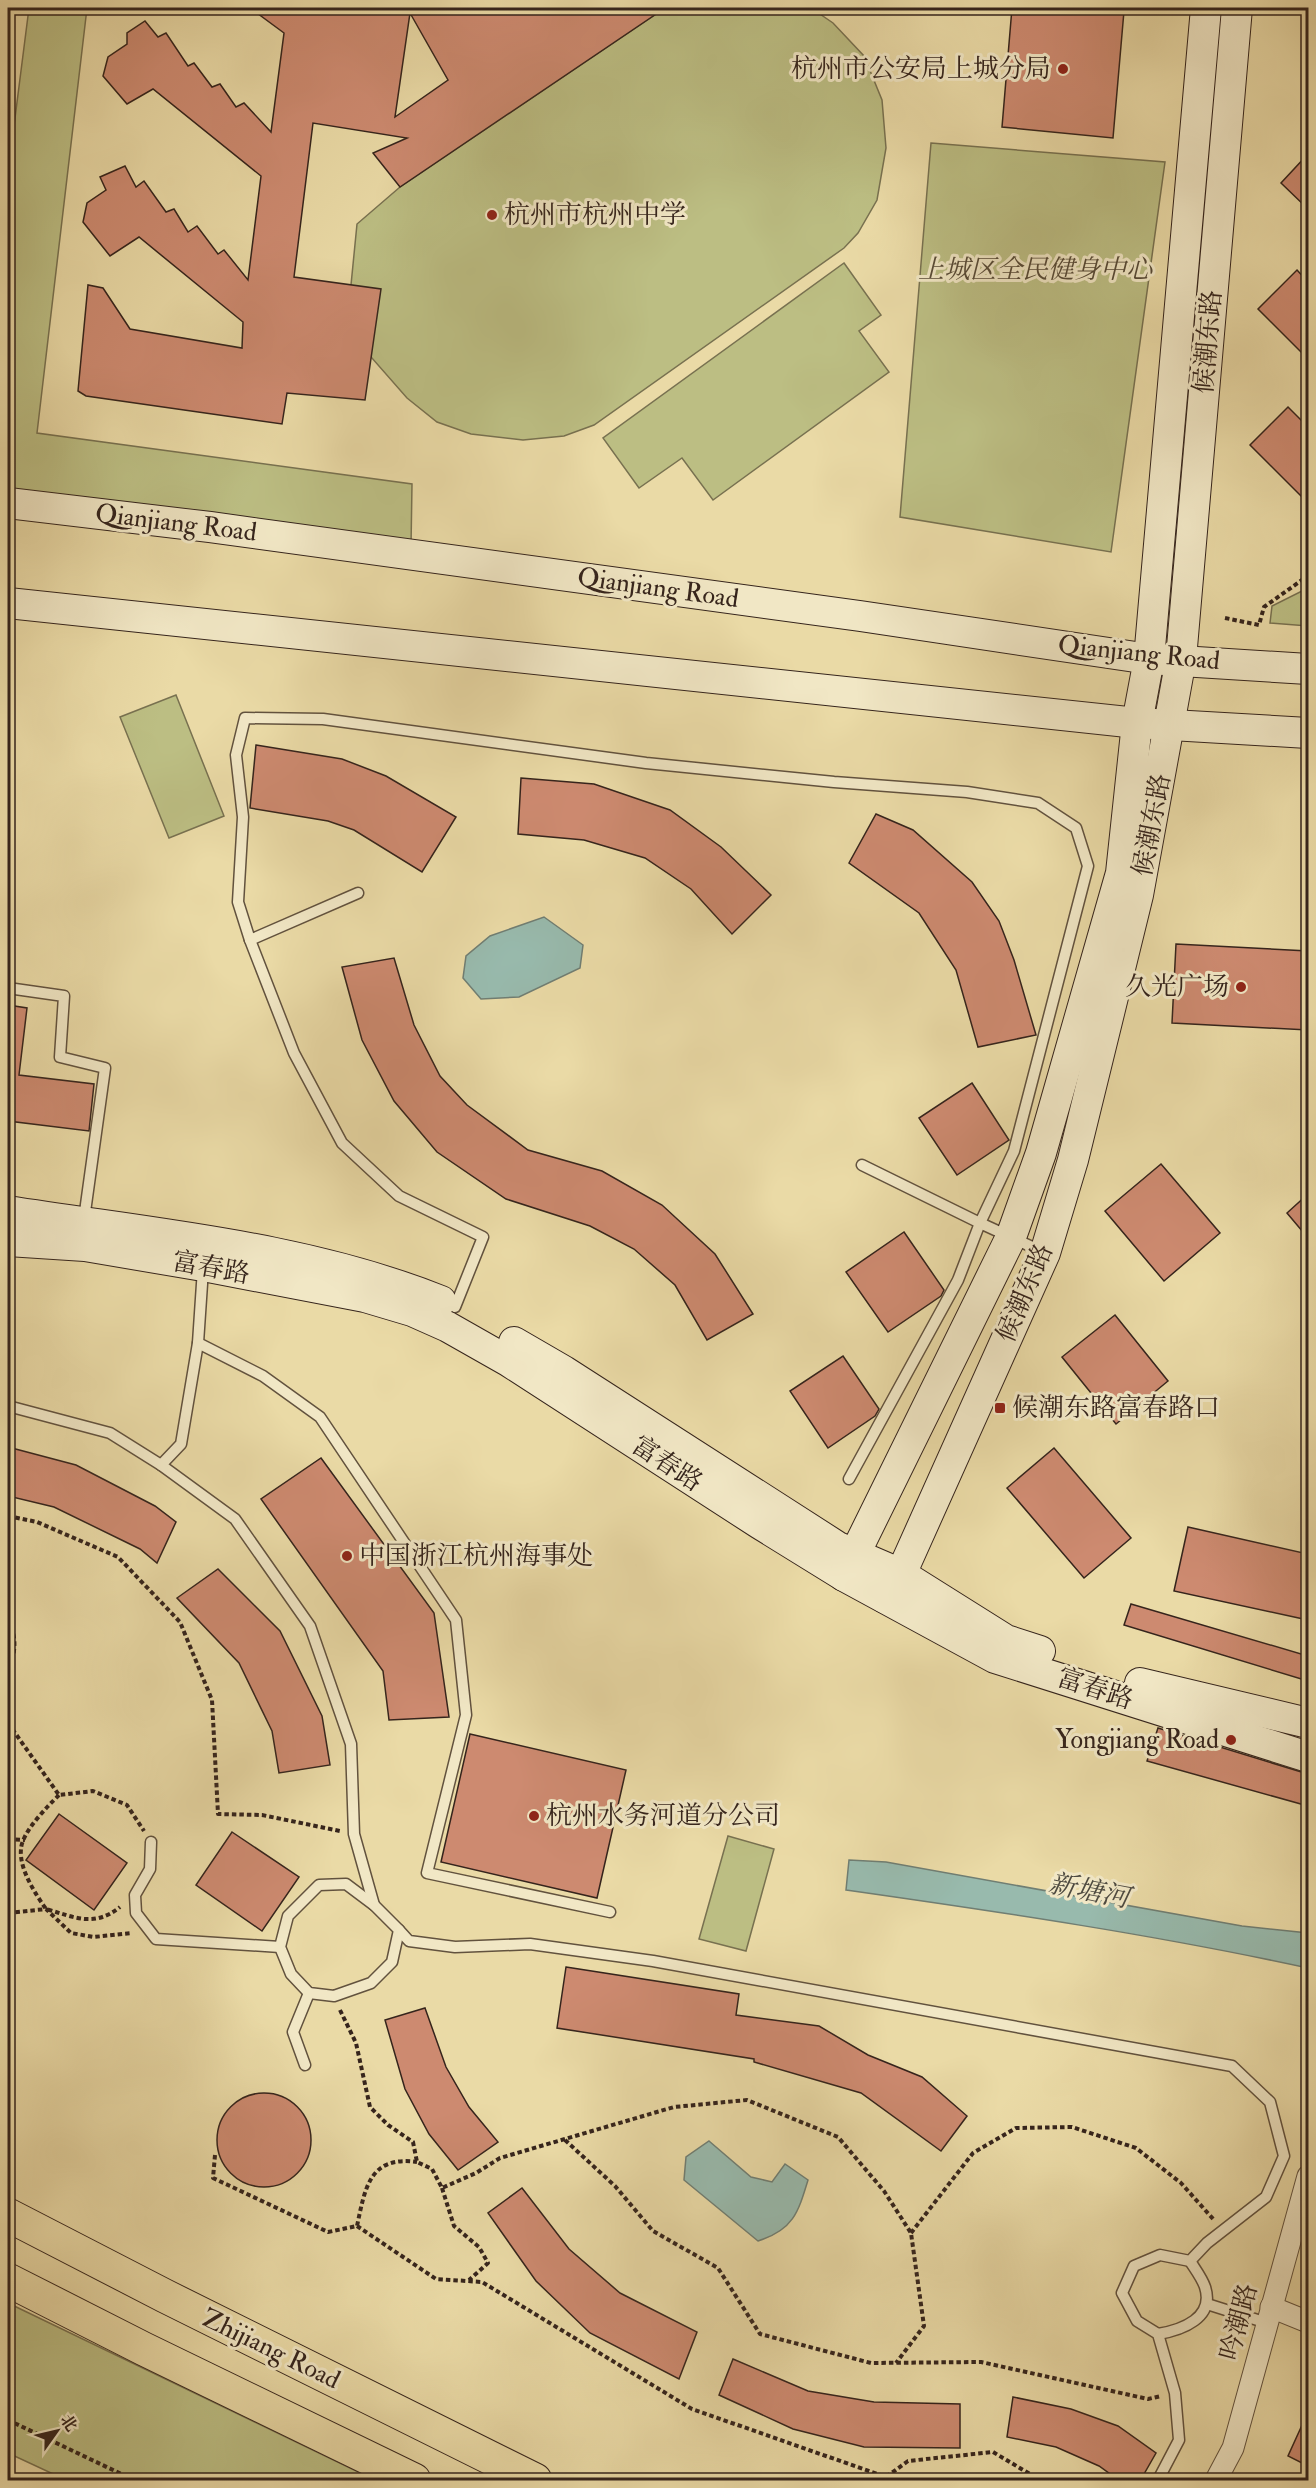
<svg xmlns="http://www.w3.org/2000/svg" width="1316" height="2488" font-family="'IM FELL Double Pica','Noto Serif SC',serif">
  <rect width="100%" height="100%" fill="#eadaa6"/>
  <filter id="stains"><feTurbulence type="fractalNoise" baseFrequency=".00333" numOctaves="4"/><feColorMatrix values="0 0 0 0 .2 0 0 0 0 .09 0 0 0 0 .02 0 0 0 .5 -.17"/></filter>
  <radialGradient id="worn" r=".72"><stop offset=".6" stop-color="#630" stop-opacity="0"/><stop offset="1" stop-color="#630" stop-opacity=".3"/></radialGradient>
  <g fill="#bcbe83" stroke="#787150" stroke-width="1.5">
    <polygon points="29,8 87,8 37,433 412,484 411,547 8,500 8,173"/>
    <polygon points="665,8 811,8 833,23 864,56 882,100 886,148 877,200 858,233 844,248 594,425 564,436 523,440 471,434 437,422 407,398 371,357 351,285 357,224 400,187"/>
    <polygon points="931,143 1165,162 1111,552 900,517"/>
    <polygon points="844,263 881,315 859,331 889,372 713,500 682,458 639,488 603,438"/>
    <polygon points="1308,588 1308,626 1270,623 1272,606"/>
    <polygon points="176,695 224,816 169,838 120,717"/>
    <polygon points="728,1836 774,1849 746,1951 699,1939"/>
    <polygon points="8,2303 375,2480 66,2480 8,2453"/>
  </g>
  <g fill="#98baad" stroke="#707e73" stroke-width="1.5">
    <polygon points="544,917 583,945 580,968 519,997 481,999 463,978 466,956 490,936"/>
    <path d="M849 1860 886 1862 1242 1926 1308 1933V1968C1156 1935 1001 1912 846 1890Z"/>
    <path d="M709 2141 751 2177 772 2182 785 2164 808 2180C798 2213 793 2230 758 2241L684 2180 686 2157Z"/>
  </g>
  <g fill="#cd8a70" stroke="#35241c" stroke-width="1.5" fill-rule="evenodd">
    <path d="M250 8H665L400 187 373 153 407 138 313 123 294 277 381 289 365 400 287 393 282 424 86 396 78 391 88 285 103 288 130 329 242 348 243 322 139 237 110 256 83 222 87 203 106 190 100 177 125 166 136 187 144 181 166 212 174 209 188 232 197 226 218 254 224 250 248 280 261 176 153 89 127 104 103 76 108 57 127 44V33L145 21 158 37 166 33 188 66 194 63 212 87 220 84 236 107 244 103 271 132 284 33ZM410 13 448 80 395 117Z"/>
    <polygon points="1012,8 1091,8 1124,11 1113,138 1002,127"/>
    <polygon points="1308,154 1308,209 1281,183"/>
    <polygon points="1297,270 1308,282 1308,359 1258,309"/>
    <polygon points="1288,407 1308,427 1308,503 1250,445"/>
    <polygon points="256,745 342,759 386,776 456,817 422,872 354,830 328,821 250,808"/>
    <polygon points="521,778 594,784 670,810 721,847 771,895 732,934 691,889 645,858 584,840 518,834"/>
    <polygon points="876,814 913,830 972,882 999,921 1014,960 1036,1035 978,1047 956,970 919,913 849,863"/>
    <polygon points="1176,944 1308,951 1308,1030 1172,1023"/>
    <polygon points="394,958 414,1025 440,1076 467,1105 528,1150 602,1171 662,1205 715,1254 753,1314 707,1340 675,1285 634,1249 590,1226 506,1199 437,1152 394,1101 362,1040 342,967"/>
    <polygon points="8,1005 27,1008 19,1075 94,1084 89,1131 8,1121"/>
    <polygon points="972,1083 1009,1140 957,1175 919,1118"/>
    <polygon points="1161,1164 1220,1233 1164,1281 1105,1211"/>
    <polygon points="1308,1194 1308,1238 1287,1213"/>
    <polygon points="904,1232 944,1290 941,1296 888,1332 846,1272"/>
    <polygon points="1115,1315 1168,1381 1116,1424 1062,1357"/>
    <polygon points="843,1356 879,1409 875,1416 828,1448 790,1391"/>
    <polygon points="8,1447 76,1465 155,1506 176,1522 157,1563 140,1549 54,1507 8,1496"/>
    <polygon points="1054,1448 1131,1538 1084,1578 1007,1488"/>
    <polygon points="321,1458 434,1613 449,1717 389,1720 383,1671 261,1499"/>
    <polygon points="1188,1527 1308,1554 1308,1620 1174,1591"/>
    <polygon points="218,1569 280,1631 322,1716 330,1765 279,1773 272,1731 239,1663 177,1598"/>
    <polygon points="1131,1604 1308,1656 1308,1681 1124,1625"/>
    <polygon points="1158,1728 1308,1774 1308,1806 1147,1761"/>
    <polygon points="470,1734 626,1770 597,1898 441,1862"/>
    <polygon points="59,1814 127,1863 94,1910 26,1860"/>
    <polygon points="232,1832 299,1877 262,1931 196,1885"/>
    <polygon points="566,1967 739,1994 736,2015 819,2026 868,2055 922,2077 967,2116 941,2151 861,2093 754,2062 754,2059 557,2028"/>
    <polygon points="425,2008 446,2067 469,2107 498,2142 458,2170 429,2134 405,2089 385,2020"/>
    <circle cx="264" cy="2140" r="47"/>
    <polygon points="522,2188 569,2249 620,2293 697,2332 679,2379 590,2333 536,2281 488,2213"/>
    <polygon points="733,2359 808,2391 874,2402 960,2404 960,2448 864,2447 793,2429 719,2395"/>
    <polygon points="1013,2397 1071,2409 1118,2426 1156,2453 1140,2481 1120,2481 1099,2466 1056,2447 1007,2437"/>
    <polygon points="1308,2412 1308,2466 1288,2456"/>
  </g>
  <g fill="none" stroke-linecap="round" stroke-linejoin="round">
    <defs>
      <g id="lane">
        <polyline points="358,893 250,940 238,902 243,817 236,755 245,718 323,719 646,763 834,782 967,792 1038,803 1076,828 1088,866 1014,1151 980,1223 862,1165"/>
        <polyline points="250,940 294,1053 342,1143 399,1196 483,1237 455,1307"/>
        <polyline points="8,988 64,996 60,1057 105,1068 84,1219"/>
        <polyline points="198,1343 263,1376 320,1417 456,1620 466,1715 427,1873 610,1912"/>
        <polyline points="8,1406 110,1433 161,1465 181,1444 198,1343 203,1269"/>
        <polyline points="161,1465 235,1519 310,1626 351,1744 354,1834 374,1905"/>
        <polyline points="849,1479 958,1280 980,1223 1043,1252"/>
        <polyline points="151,1842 150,1869 135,1895 136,1913 156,1939 280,1947"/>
        <polygon points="346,1884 374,1905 399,1930 392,1962 371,1983 334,1996 309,1993 291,1974 280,1947 288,1916 319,1885"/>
        <polyline points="399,1930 409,1941 455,1947 530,1944 653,1961 1232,2066 1270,2102 1284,2156 1266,2197 1207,2243 1190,2261 1160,2255 1134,2266 1122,2293 1137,2321 1158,2334 1175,2393 1179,2440 1158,2480"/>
        <polyline points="305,2065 293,2032 309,1993"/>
        <polyline points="1207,2304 1267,2323"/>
        <path d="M1158 2334C1182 2330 1215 2318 1205 2287 1202 2278 1195 2269 1190 2261"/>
      </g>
      <g id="street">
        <polyline points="1271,2307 1308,2322"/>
        <polyline points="1216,2480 1233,2448 1308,2176"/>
      </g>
      <g id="secondary">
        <polyline points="8,503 210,527 860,616 1149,659 1308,669"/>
        <polyline points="8,603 1137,723 1308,733"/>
        <path d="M8 1211C153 1234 304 1246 441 1301"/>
        <polyline points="8,1241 85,1246 203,1266 365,1297 412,1311 448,1327 508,1361 760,1524 844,1576 995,1658 1308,1757"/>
        <polyline points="514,1342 564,1371 838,1547 901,1574 1006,1640 1040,1651"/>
        <polyline points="844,1576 1011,1237 1041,1153 1121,873 1137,723 1149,659 1206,8"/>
        <polyline points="885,1598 901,1574 1045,1253 1073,1160 1138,895 1181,659 1237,8"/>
        <polyline points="1140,1683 1308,1723"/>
      </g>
      <g id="primary">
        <polyline points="8,2215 165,2296 535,2480"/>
        <polyline points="8,2280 144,2349 414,2480"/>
      </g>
    </defs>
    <use href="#lane" stroke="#62523e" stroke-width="13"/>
    <use href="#street" stroke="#62523e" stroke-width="23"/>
    <use href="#secondary" stroke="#35241c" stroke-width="32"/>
    <use href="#primary" stroke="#35241c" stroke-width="35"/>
    <g stroke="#35241c" stroke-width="4" stroke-dasharray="4.5 3" stroke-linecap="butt">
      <polyline points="1225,618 1259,625 1264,607 1302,580 1308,580"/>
      <polyline points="8,1516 37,1522 118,1557 180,1622 212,1700 218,1814 262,1815 340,1831"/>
      <path d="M8 1620C18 1638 15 1654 8 1674"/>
      <polyline points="8,1723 59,1795 93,1791 127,1805 144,1831"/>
      <path d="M59 1795C47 1807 22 1832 21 1849 19 1869 35 1893 46 1909 74 1917 94 1928 120 1907"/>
      <polyline points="8,1839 25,1840"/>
      <polyline points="8,1913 46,1909 71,1933 94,1937 131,1933"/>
      <polyline points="340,2010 356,2043 370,2107 388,2125 413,2142 417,2162 432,2169 442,2188 476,2173 500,2158 674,2107 747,2100 838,2137 884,2191 911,2233 924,2326 896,2363"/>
      <polyline points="565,2140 615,2186 653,2231 718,2268 760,2334 871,2363 981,2362 1148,2399 1161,2396"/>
      <path d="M215 2155 213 2178 328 2232 357 2226C365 2189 369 2155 417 2162"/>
      <polyline points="442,2188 454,2226 479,2247 488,2263 469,2280"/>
      <polyline points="357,2226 436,2279 482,2282 692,2409 886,2477 908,2461 993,2452 1040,2480"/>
      <polyline points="911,2233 973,2153 1016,2128 1072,2127 1136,2148 1181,2183 1214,2220"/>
      <polyline points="8,2420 134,2480"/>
    </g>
    <use href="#lane" stroke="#f1e7c5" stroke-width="10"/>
    <use href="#street" stroke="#f1e7c5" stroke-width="21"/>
    <use href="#secondary" stroke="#f1e7c5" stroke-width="30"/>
    <use href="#primary" stroke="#eadaa6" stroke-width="33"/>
  </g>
  <g fill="#8f2418" stroke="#f1e7c5" stroke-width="2">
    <circle cx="1063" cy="69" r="6"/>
    <circle cx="492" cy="215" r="6"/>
    <circle cx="1241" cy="987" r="6"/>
    <rect x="994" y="1402" width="12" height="12" rx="3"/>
    <circle cx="347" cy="1556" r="6"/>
    <circle cx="1231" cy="1740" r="6"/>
    <circle cx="534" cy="1816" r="6"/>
  </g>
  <g text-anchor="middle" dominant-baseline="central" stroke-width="6" stroke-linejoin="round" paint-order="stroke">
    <g font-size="26" fill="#35241c" stroke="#f1e7c5" text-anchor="start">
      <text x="1051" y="69" text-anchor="end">杭州市公安局上城分局</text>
      <text x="504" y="215">杭州市杭州中学</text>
      <text x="1229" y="987" text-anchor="end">久光广场</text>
      <text x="1012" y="1408">候潮东路富春路口</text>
      <text x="359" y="1556">中国浙江杭州海事处</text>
      <text x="1219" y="1740" text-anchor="end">Yongjiang Road</text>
      <text x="546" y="1816">杭州水务河道分公司</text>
    </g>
    <g font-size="26" font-style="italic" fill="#574a36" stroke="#f1e7c5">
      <text x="1035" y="270">上城区全民健身中心</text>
    </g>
    <g font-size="26" fill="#35241c" stroke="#f1e7c5">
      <text transform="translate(1208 342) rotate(-85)">候潮东路</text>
      <text transform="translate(176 523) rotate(7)">Qianjiang Road</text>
      <text transform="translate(658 588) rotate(8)">Qianjiang Road</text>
      <text transform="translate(1139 653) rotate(6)">Qianjiang Road</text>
      <text transform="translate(1152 825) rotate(-79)">候潮东路</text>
      <text transform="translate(211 1268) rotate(10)">富春路</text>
      <text transform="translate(1025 1293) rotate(-67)">候潮东路</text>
      <text transform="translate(667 1464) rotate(33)">富春路</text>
      <text transform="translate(1095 1689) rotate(18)">富春路</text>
      <text transform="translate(1239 2322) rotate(-75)">吟潮路</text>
      <text transform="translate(271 2349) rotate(26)">Zhijiang Road</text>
    </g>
    <g font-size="27" font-style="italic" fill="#4e4a40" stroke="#f1e7c5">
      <text transform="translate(1089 1891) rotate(11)">新塘河</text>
    </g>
  </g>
  <rect width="1316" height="2488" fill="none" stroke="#eadaa6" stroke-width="30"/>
  <rect x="9" y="9" width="1298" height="2470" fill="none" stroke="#35241c" stroke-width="3"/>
  <rect x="15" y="15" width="1286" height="2458" fill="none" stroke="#35241c" stroke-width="1.5"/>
  <g transform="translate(57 2431) rotate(56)" stroke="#f1e7c5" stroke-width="4.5" paint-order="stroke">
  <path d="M0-4.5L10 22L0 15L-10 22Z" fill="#35241c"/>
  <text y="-9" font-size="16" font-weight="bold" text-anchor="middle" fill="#35241c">北</text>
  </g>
  <rect width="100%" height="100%" filter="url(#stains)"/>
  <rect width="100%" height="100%" fill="url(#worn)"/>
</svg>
